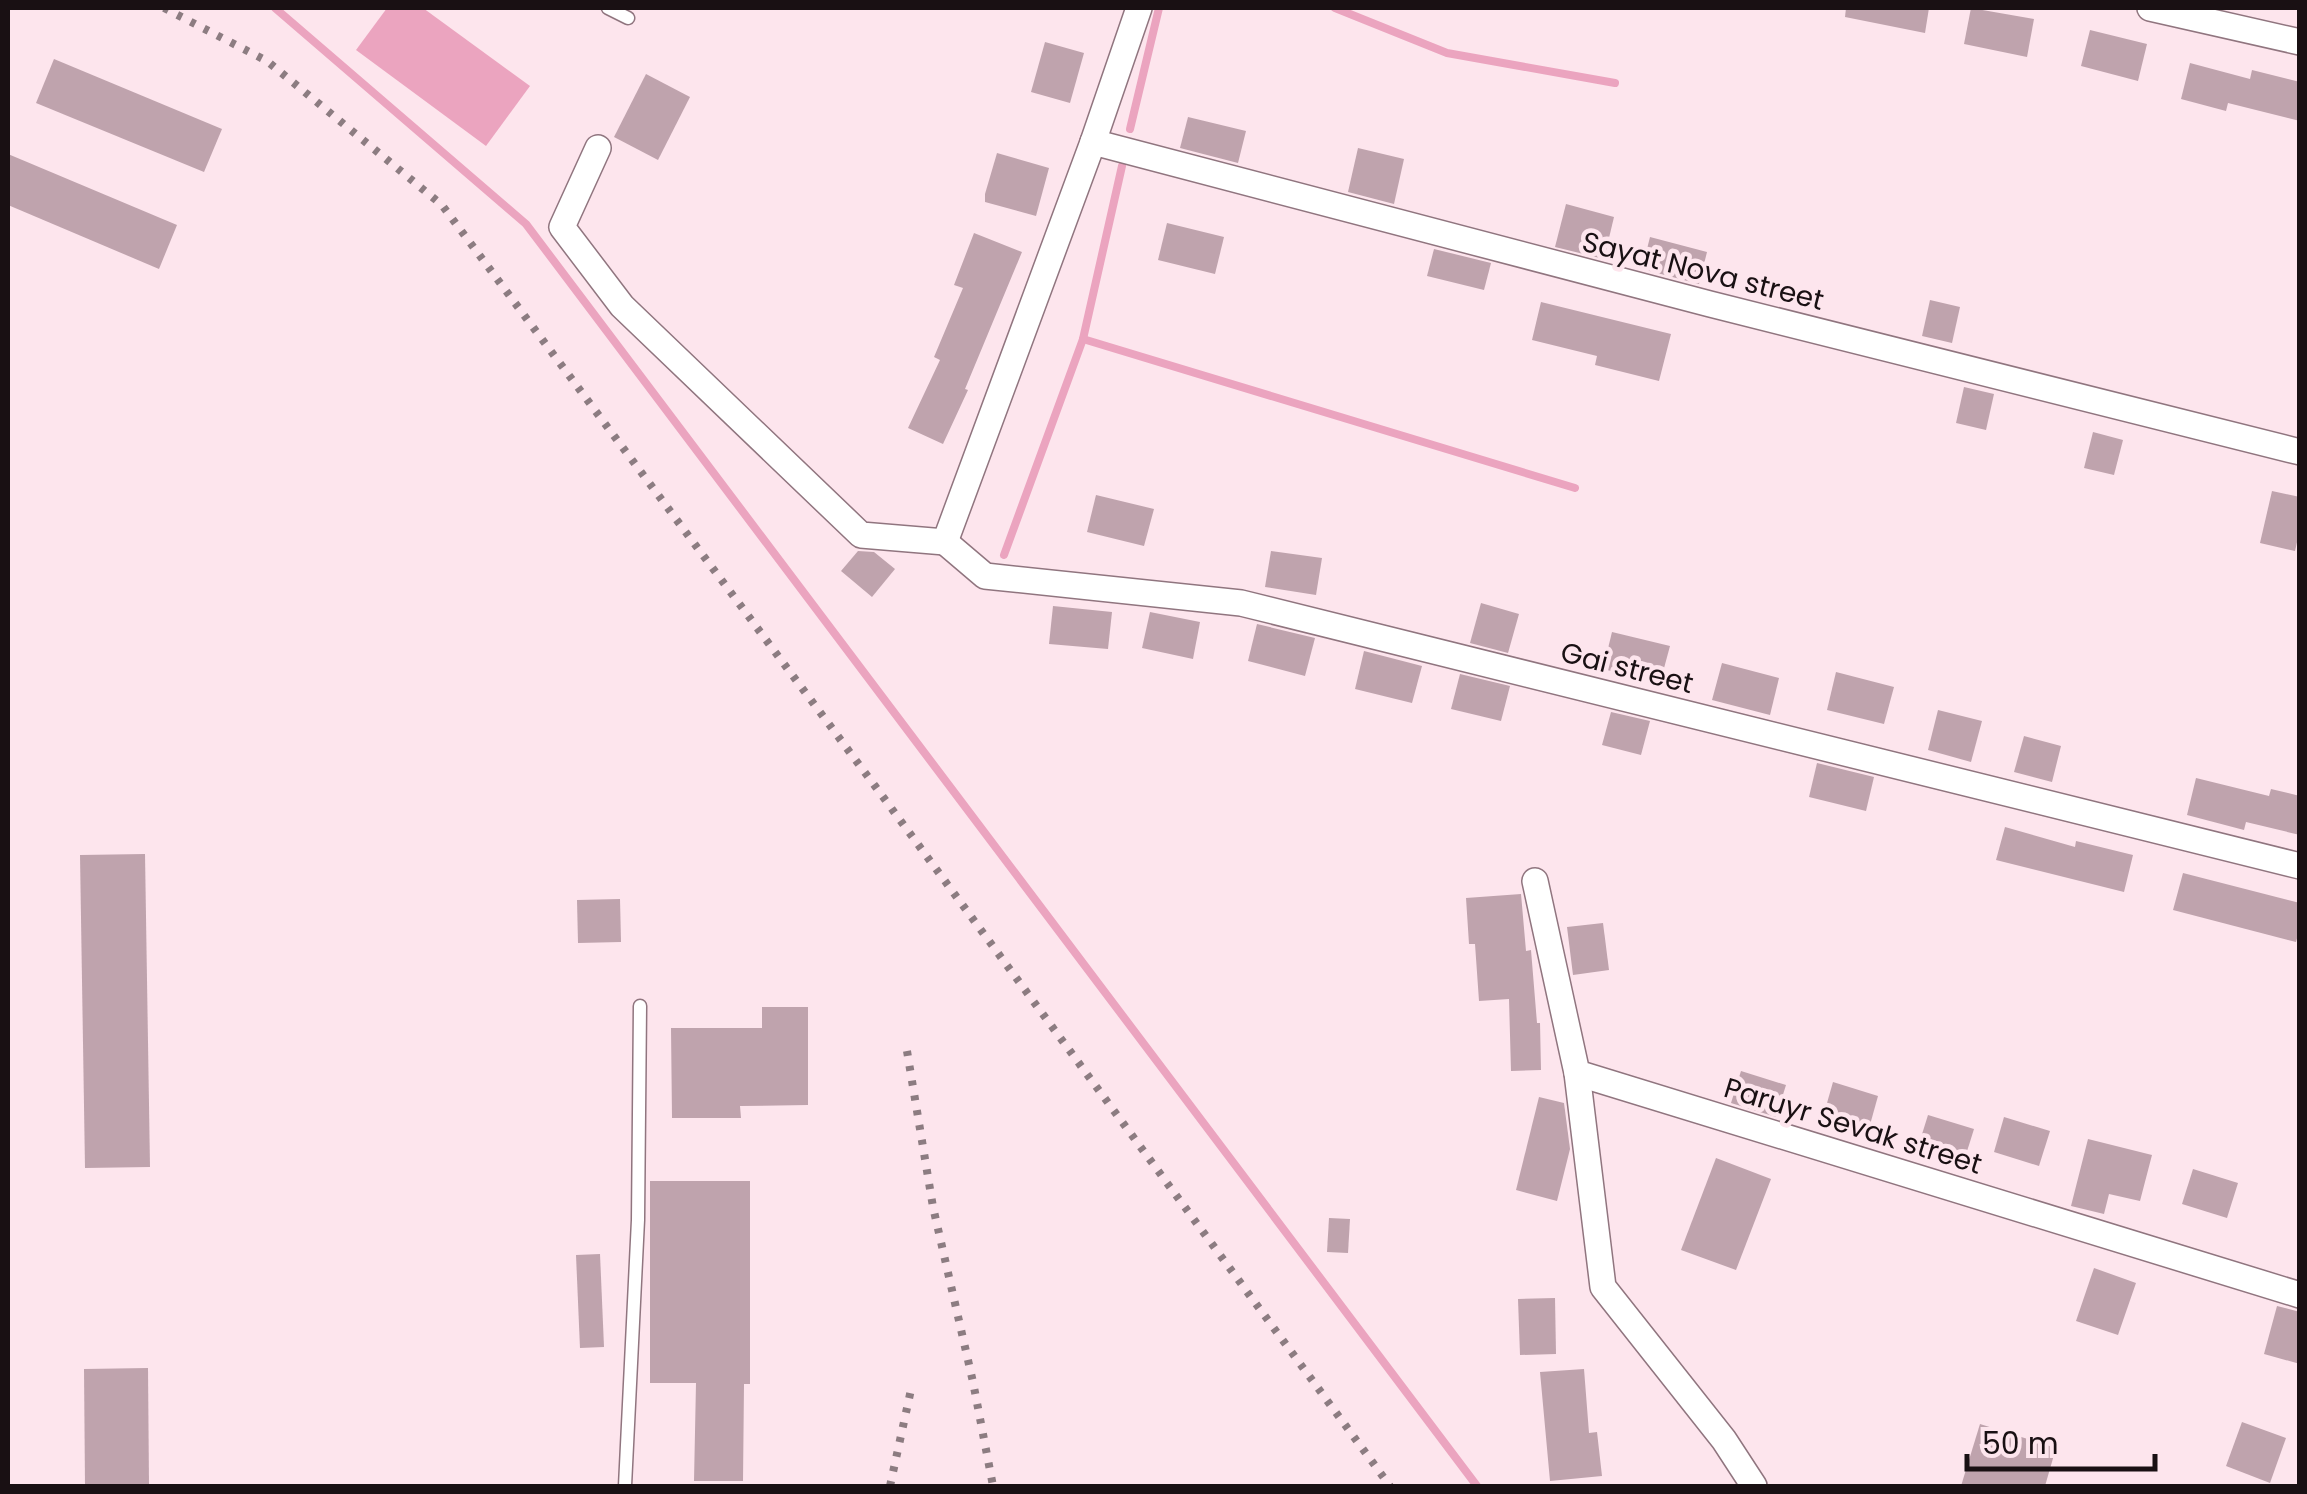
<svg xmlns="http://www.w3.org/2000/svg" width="2307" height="1494" font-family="Poppins,sans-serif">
  <rect width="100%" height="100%" fill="#fde5ed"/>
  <polygon fill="#eba4bf" points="387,8 423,8 530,86 486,146 356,50"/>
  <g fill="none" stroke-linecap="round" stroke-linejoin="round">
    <g stroke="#eba4bf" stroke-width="8">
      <polyline points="275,8 526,224 1477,1486"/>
      <polyline points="1335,8 1447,53 1615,83"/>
      <polyline points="1130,129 1159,8"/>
      <polyline points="1083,339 1575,488"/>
      <polyline points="1004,555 1083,339 1122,166"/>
    </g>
  </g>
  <g fill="#bfa3ad">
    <polygon points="1846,8 1929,8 1925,33 1845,17"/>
    <polygon points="1971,8 2034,19 2027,57 1964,44"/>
    <polygon points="2090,30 2147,44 2138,81 2081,66"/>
    <polygon points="1045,42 1084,53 1070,103 1031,92"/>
    <polygon points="54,59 222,129 204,172 36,103"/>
    <polygon points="2190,63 2250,79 2252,70 2300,82 2300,121 2228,103 2226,111 2181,99"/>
    <polygon points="646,74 690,97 658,160 614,137"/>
    <polygon points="1188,117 1246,131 1238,163 1180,148"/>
    <polygon points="1358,148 1404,159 1394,204 1348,192"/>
    <polygon points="997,153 1049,168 1036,216 985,202 985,194"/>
    <polygon points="8,154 177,225 159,269 8,205"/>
    <polygon points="1566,204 1614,217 1604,259 1555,247"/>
    <polygon points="1167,223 1224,237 1215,274 1158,260"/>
    <polygon points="974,233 1022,252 965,389 968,390 943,444 908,428 940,360 934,357 963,288 954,285"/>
    <polygon points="1650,237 1707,252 1699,284 1642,269"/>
    <polygon points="1434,249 1491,263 1484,290 1427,276"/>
    <polygon points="1930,300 1960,307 1952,343 1922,336"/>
    <polygon points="1541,302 1671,334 1659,381 1595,365 1597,356 1532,340"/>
    <polygon points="1964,387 1994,394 1986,430 1956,423"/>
    <polygon points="2093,432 2123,440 2114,475 2084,468"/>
    <polygon points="2272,491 2300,497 2300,529 2295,551 2260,543"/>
    <polygon points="1096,495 1154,509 1144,546 1087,532"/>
    <polygon points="858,551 874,552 895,569 872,597 841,571"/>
    <polygon points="1271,551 1322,558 1316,595 1265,587"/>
    <polygon points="1481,603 1519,614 1508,653 1470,643"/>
    <polygon points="1053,606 1112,612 1108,649 1049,644"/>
    <polygon points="1150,612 1200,622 1193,659 1142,648"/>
    <polygon points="1257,624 1315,638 1305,676 1248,661"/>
    <polygon points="1612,632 1670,646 1660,683 1603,669"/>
    <polygon points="1364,651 1422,666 1412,703 1355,689"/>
    <polygon points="1722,663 1779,678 1770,715 1712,700"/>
    <polygon points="1836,672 1894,687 1884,724 1827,710"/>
    <polygon points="1460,674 1510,686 1501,721 1451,709"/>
    <polygon points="1938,710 1982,721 1971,762 1928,750"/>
    <polygon points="1611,712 1650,721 1641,755 1602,745"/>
    <polygon points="2024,736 2061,746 2052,782 2014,772"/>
    <polygon points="1817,763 1874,777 1866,811 1809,797"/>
    <polygon points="2196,778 2269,796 2271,789 2300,796 2300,835 2246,822 2244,830 2187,815"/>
    <polygon points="2005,827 2075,847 2076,841 2133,855 2124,892 1996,860"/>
    <polygon points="145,854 150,1167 85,1168 80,855"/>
    <polygon points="2183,873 2300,903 2300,927 2296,942 2173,910"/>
    <polygon points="1521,894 1526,951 1531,950 1537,1023 1540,1023 1541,1070 1511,1071 1509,999 1479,1001 1475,944 1469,944 1466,898"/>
    <polygon points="620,899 621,942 578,943 577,900"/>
    <polygon points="1603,923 1609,970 1573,975 1567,927"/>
    <polygon points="762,1007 808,1007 808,1105 740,1106 741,1118 672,1118 671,1028 762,1028"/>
    <polygon points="1741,1071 1786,1085 1776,1117 1731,1103"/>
    <polygon points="1833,1082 1878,1096 1868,1132 1823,1117"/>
    <polygon points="1539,1097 1564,1103 1570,1149 1557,1201 1516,1190"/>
    <polygon points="1928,1115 1974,1129 1963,1164 1917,1150"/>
    <polygon points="2004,1117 2050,1131 2039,1166 1994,1152"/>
    <polygon points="2088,1139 2152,1155 2140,1201 2109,1194 2104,1214 2071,1206"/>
    <polygon points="1716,1158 1771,1179 1736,1270 1681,1250"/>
    <polygon points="2193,1169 2238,1183 2227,1218 2182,1204"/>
    <polygon points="650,1181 750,1181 750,1384 744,1384 743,1481 694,1481 696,1383 650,1383"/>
    <polygon points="1329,1218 1350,1219 1348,1253 1327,1252"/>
    <polygon points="600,1254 604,1347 580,1348 576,1255"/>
    <polygon points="2094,1268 2136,1283 2118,1335 2076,1321"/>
    <polygon points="1555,1298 1556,1354 1520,1355 1518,1299"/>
    <polygon points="2277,1306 2300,1312 2300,1364 2264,1354"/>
    <polygon points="148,1368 149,1486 85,1486 84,1369"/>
    <polygon points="1584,1369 1589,1433 1597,1432 1602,1476 1550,1481 1540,1372"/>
    <polygon points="2242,1422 2286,1438 2270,1483 2226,1466"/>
    <polygon points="1980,1424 2056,1448 2045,1486 1961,1486"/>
  </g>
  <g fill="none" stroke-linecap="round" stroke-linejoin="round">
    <defs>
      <g id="service">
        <polyline points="608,8 628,18"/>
        <polyline points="625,1486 638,1220 640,1006"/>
      </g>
      <g id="minor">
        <polyline points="2150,8 2300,42"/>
        <polyline points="1093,142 1710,304 2300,452"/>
        <polyline points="598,148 562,227 622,306 861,535 945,542"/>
        <polyline points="945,542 985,576 1241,603 2300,866"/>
        <polyline points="945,542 1093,142 1139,8"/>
        <polyline points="1535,881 1577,1073 2300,1295"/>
        <polyline points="1577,1073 1603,1287 1724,1440 1754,1486"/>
      </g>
    </defs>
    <use href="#service" stroke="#90757f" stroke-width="15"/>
    <use href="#minor" stroke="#90757f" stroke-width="28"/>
    <use href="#service" stroke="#fff" stroke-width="12"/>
    <use href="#minor" stroke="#fff" stroke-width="25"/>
    <g stroke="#8c7c81" stroke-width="8" stroke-dasharray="5 10" stroke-linecap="butt">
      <polyline points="164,8 267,61 442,205 875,786 1390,1486"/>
      <polyline points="907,1051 933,1207 973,1382 993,1486"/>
      <polyline points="890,1486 912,1385"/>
    </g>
  </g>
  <g text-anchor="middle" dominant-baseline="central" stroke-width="9" stroke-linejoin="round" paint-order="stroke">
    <g font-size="28" fill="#191013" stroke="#fde5ed">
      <text transform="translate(1703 271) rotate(14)">Sayat Nova street</text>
      <text transform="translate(1627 668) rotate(14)">Gai street</text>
      <text transform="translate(1853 1126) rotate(17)">Paruyr Sevak street</text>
    </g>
  </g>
  <rect width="2307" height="1494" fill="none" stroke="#191013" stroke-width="20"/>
  <path d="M1967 1454v15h188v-15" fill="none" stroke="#191013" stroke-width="5"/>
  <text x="1982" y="1454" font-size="30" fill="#191013" stroke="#fde5ed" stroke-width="8" paint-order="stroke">50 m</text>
</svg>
